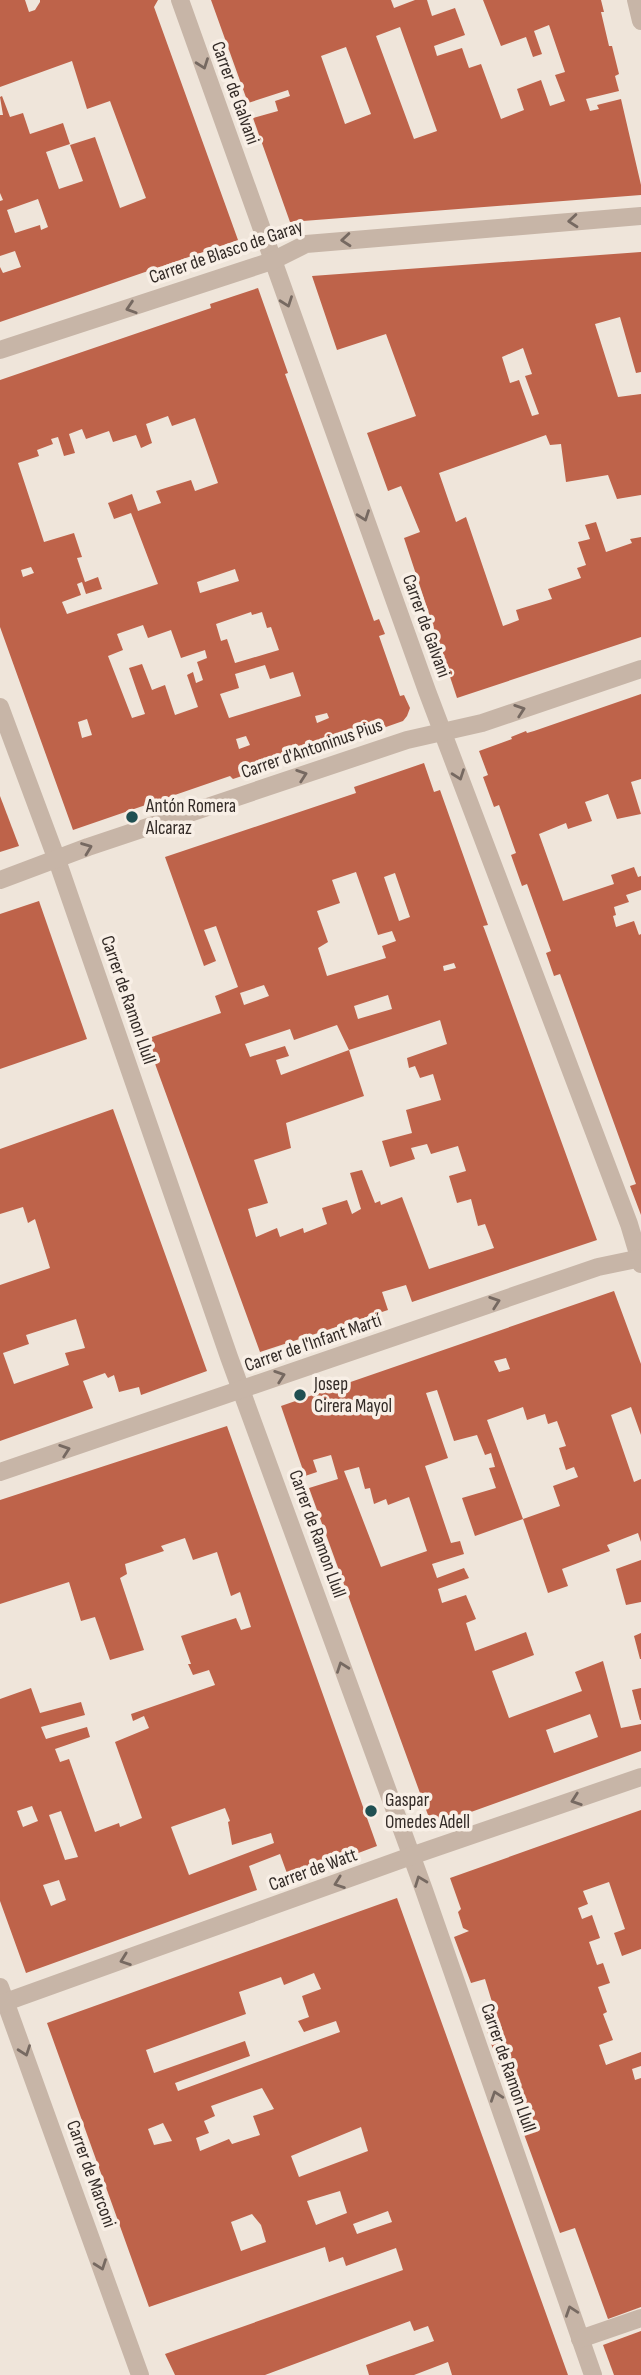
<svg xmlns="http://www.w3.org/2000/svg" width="641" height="2375" font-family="'Sofia Sans Condensed',sans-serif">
  <rect width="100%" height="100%" fill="#efe5da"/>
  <g fill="#be634a" fill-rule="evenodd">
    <path d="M0 0H25L29 12 35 10 40 2V0H158L154 7 238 240 0 322V267L3 273 21 267 15 251 0 256V201L3 200 0 193V115H3L0 97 2 96 10 117 23 113 30 134 63 123 70 144 46 152 59 189 83 181 70 145 95 137 120 208 146 198 110 101 87 109 72 61 0 87ZM38 199 48 227 41 230 40 225 15 233 7 210Z"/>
    <path d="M211 0H391L394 8 415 0H427L432 16 455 8 465 35 434 46 437 56 462 48 469 68 481 64 501 119 524 110 517 89 541 80 550 106 565 101 555 75 565 72 549 25 534 31 542 54 533 57 526 37 501 46 483 0H601L604 12H601L609 46H612L619 74 615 76 619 91 586 99 590 111 599 109 597 105 621 99 641 185V195L290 222 253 118 278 111 275 101 290 96 288 90 248 103ZM400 27 437 131 414 139 376 36ZM346 47 371 114 345 124 321 56Z"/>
    <path d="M641 252V372L636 373 620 317 595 324 618 397 641 394V495L617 499 608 475 566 482 561 444 550 445 546 435 439 473 456 522 466 517 503 626 519 620 516 610 552 599 548 589 581 578 577 568 586 565 578 542 590 539 585 525 596 522 606 552 632 543 630 539 641 537V637L457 698 404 538 420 532 401 486 388 491 367 433 416 416 386 334 337 350 312 276ZM523 348 532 374 525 376 539 414 532 416 519 380 510 383 502 357Z"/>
    <path d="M258 288 288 373 285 374 374 621 379 619 385 634 379 636 400 696 404 695 410 708 407 716 403 721 338 744 336 740 242 772V776L233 779 230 776 73 830 0 627V380L211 308 210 304ZM168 416 172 426 195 418 218 483 195 491 191 480 156 491 161 503 138 511 132 494 108 503 114 519 131 513 158 584 67 614 62 602 81 595 77 584 82 582 86 594 102 589 98 577 85 582 77 558 82 557 74 533 44 542 18 463 39 456 37 450 53 444 51 439 58 437 64 456 75 453 69 434 82 429 86 439 109 431 113 442 136 435 141 448 152 443 146 424ZM31 567 34 573 23 577 21 570ZM235 569 239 581 200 593 197 582ZM251 612 252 615 262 612 267 628 271 627 279 650 235 663 227 639 221 641 216 624ZM143 625 148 638 171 630 181 658 205 650 207 658 197 662 203 680 196 683 193 672 187 675 198 707 175 715 165 685 152 690 142 664 129 668 145 714 132 718 108 656 123 650 117 634ZM265 665 270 679 293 672 301 696 229 718 220 694 239 688 235 674ZM327 713 329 718 317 723 315 716ZM87 719 92 735 82 738 78 722ZM246 736 250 745 239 749 236 739Z"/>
    <polygon points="641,694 641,779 631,782 641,814 617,819 608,794 585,802 592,821 568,829 566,823 539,834 563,901 614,884 611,875 634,867 638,877 641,876 641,890 626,895 629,902 614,907 616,915 613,916 616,927 634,921 639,935 641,934 641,1215 630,1186 636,1184 560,974 554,976 546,953 551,951 527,884 522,886 511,855 516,853 499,805 494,807 483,777 488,775 479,751 512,739 511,737 526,731 527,733 534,731"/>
    <path d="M424 763 434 792 440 790 488 925 483 926 484 928 597 1240 412 1302 406 1285 382 1292 388 1310 260 1352 146 1039 221 1013 215 996 238 987 216 926 204 930 216 961 204 966 165 857 356 793 354 787ZM356 872 378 935 392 931 396 941 382 946 386 958 327 976 318 948 328 942 317 911 340 903 332 880ZM395 873 410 917 399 921 384 877ZM454 963 456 968 444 971 443 966ZM264 985 269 996 244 1005 240 993ZM388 995 392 1009 358 1019 354 1006ZM440 1020 447 1044 407 1058 409 1068 415 1066 420 1078 433 1074 441 1100 406 1110 412 1133 382 1141 390 1167 415 1159 411 1148 427 1144 431 1154 458 1146 466 1171 449 1176 457 1203 471 1199 478 1226 485 1224 494 1248 429 1269 402 1197 381 1205 380 1201 375 1203 362 1170 350 1173 361 1209 352 1214 347 1200 322 1208 327 1224 304 1233 303 1228 280 1237 277 1228 256 1237 248 1209 268 1203 254 1160 291 1148 286 1123 364 1096 349 1050 281 1075 276 1060 289 1056 285 1046 250 1057 245 1044 290 1029 294 1040 337 1025 349 1050Z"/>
    <polygon points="0,796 19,846 0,852"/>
    <polygon points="39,901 87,1039 0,1069 0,914"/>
    <path d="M113 1109 207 1371 141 1395 139 1387 119 1392 114 1375 108 1378 105 1373 83 1381 93 1408 0 1441V1285L50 1268 35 1219 28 1223 23 1207 0 1214V1149ZM76 1319 85 1348 65 1353 69 1365 14 1384 3 1353 29 1344 26 1335Z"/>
    <path d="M614 1291 641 1364V1435L631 1407 611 1415 634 1482 641 1479V1542L638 1533 607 1545 610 1551 562 1569 568 1586 548 1593 523 1519 475 1536 462 1498 496 1488 489 1468 495 1467 491 1453 485 1455 477 1435 454 1441 437 1390 426 1393 448 1458 425 1466 451 1543 460 1541 464 1554 432 1564 437 1578 464 1568 469 1578 438 1589 442 1603 466 1595 476 1619 466 1623 475 1651 526 1632 534 1655 492 1671 509 1718 582 1691 575 1672 603 1661 621 1728 641 1724V1751L432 1826 309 1488 338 1479 331 1455 313 1460 317 1472 305 1476 281 1406ZM506 1358 510 1369 499 1372 494 1361ZM523 1407 527 1420 545 1414 548 1424 557 1421 566 1446 559 1448 566 1470 574 1467 578 1477 553 1486 560 1506 523 1519 487 1420ZM359 1467 365 1489 370 1488 374 1504 386 1499 388 1505 409 1497 427 1551 381 1567 344 1471ZM590 1714 598 1737 554 1753 546 1730Z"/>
    <path d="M227 1426 377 1846 289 1879 280 1854 249 1866 257 1890 26 1973 0 1901V1699L31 1688 40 1713 81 1702 85 1715 41 1727 46 1739 87 1727 90 1737 55 1749 60 1762 69 1759 95 1832 119 1823 120 1827 142 1818 115 1742 149 1728 144 1716 133 1721 131 1714 215 1685 209 1670 193 1675 188 1664H191L181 1636 236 1618 241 1630 251 1627 240 1592 231 1596 217 1552 193 1560 185 1538 161 1546 164 1551 125 1564 127 1574 120 1578 144 1650 110 1660 95 1617 81 1621 69 1582 0 1604V1500ZM32 1806 38 1821 23 1827 17 1811ZM225 1808 230 1821 228 1822 232 1845 271 1833 274 1843 189 1875 171 1827ZM61 1811 78 1857 65 1860 49 1815ZM59 1880 66 1900 51 1906 43 1885Z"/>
    <polygon points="641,1560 641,1602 626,1605 616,1569"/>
    <polygon points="641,1633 641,1659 640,1659 634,1636"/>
    <polygon points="641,1688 641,1720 640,1720 632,1690"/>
    <polygon points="641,1810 641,1949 622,1956 614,1933 625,1929 609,1882 583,1891 588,1904 578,1908 582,1919 592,1915 600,1938 589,1942 597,1965 603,1963 610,1983 598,1987 607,2012 603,2014 613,2040 599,2045 606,2065 641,2052 641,2066 632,2069 635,2080 641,2078 641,2307 608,2319 575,2228 560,2233 489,2038 479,2007 492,2002 485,1979 471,1983 454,1937 469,1931 463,1928 458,1912 461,1909 450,1878"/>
    <path d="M397 1898 568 2375H452L448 2362 414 2375H369L366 2365 434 2341 428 2326 414 2331 410 2321 265 2375H175L165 2354 403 2270 396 2248 346 2266 343 2257 329 2262 325 2247 149 2307 47 2023ZM314 1973 321 1989 302 1996 309 2017 298 2021 304 2032 336 2021 340 2032 178 2091 175 2083 250 2056 245 2041 154 2073 146 2050 246 2014 239 1992 281 1977 284 1985ZM262 2088 274 2109 253 2116 260 2135 232 2144 229 2139 200 2151 196 2138 209 2133 204 2121 215 2116 211 2106ZM163 2123 172 2141 154 2145 148 2129ZM361 2127 368 2151 299 2177 291 2156ZM340 2191 347 2213 316 2225 307 2201ZM388 2211 392 2222 357 2234 353 2224ZM252 2214 261 2225 266 2242 241 2251 231 2222Z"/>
    <polygon points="641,2331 641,2375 614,2375 603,2345"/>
  </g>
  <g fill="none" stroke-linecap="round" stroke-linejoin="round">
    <g stroke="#c7b5a7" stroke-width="18">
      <polyline points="180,0 427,691 629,1224 641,1264"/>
      <polyline points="636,0 641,21"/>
      <polyline points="0,350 272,261 306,244 641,216"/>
      <polyline points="0,707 57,860 229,1357 424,1890 593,2375"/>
      <polyline points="0,880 88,847 407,740 482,723 641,669"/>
      <polyline points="0,1472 598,1267 641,1258"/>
      <polyline points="0,1987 140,2375"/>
      <polyline points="0,2004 411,1856 641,1777"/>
      <polyline points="580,2339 641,2318"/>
    </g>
  </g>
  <defs><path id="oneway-chevron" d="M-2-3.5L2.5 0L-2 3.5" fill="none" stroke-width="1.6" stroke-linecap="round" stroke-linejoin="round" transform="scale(1.75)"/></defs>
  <g stroke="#766961">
    <use href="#oneway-chevron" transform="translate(203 64) rotate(70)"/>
    <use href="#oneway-chevron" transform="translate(573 221) rotate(175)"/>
    <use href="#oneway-chevron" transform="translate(346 240) rotate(175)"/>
    <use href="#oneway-chevron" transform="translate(287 302) rotate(70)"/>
    <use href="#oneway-chevron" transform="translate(131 308) rotate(162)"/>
    <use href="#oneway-chevron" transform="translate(364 516) rotate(70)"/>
    <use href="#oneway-chevron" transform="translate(520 710) rotate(-19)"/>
    <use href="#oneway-chevron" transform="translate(302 775) rotate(-19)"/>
    <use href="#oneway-chevron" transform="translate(459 775) rotate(70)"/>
    <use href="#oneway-chevron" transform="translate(87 848) rotate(-21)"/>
    <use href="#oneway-chevron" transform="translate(495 1302) rotate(-19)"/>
    <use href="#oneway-chevron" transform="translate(280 1376) rotate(-19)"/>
    <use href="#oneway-chevron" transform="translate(65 1450) rotate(-19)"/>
    <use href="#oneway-chevron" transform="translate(342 1667) rotate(-110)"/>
    <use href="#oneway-chevron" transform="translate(576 1800) rotate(161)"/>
    <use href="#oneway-chevron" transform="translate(420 1881) rotate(-111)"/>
    <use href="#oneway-chevron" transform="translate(339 1883) rotate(160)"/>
    <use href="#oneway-chevron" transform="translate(125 1960) rotate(160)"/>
    <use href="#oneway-chevron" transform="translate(25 2051) rotate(70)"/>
    <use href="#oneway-chevron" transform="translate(496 2096) rotate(-109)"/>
    <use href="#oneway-chevron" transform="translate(101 2265) rotate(70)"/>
    <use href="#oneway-chevron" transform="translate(571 2311) rotate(-109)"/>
  </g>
  <g fill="#205052" stroke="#f8efe6" stroke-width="2.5">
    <circle cx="132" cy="817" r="7"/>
    <circle cx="300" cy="1395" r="7"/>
    <circle cx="371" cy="1811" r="7"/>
  </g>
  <g text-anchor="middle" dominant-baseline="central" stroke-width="7" stroke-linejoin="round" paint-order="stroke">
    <g font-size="19" fill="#332b27" stroke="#f8efe6">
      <text transform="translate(235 93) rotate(70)">Carrer de Galvani</text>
      <text transform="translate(226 252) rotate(-19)">Carrer de Blasco de Garay</text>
      <text transform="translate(426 626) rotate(70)">Carrer de Galvani</text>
      <text transform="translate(312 749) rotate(-19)">Carrer d'Antoninus Pius</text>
      <text transform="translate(128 1000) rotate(71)">Carrer de Ramon Llull</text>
      <text transform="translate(313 1343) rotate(-19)">Carrer de l'Infant Martí</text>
      <text transform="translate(317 1534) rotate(70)">Carrer de Ramon Llull</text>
      <text transform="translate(313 1870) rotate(-20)">Carrer de Watt</text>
      <text transform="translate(508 2068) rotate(71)">Carrer de Ramon Llull</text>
      <text transform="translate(91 2174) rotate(70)">Carrer de Marconi</text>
    </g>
    <g font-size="19" fill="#332b27" stroke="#f8efe6" text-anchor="start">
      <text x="146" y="806">Antón Romera<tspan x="146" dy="22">Alcaraz</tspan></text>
      <text x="314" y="1384">Josep<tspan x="314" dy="22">Cirera Mayol</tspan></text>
      <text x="385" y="1800">Gaspar<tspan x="385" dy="22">Omedes Adell</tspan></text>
    </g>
  </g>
</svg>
